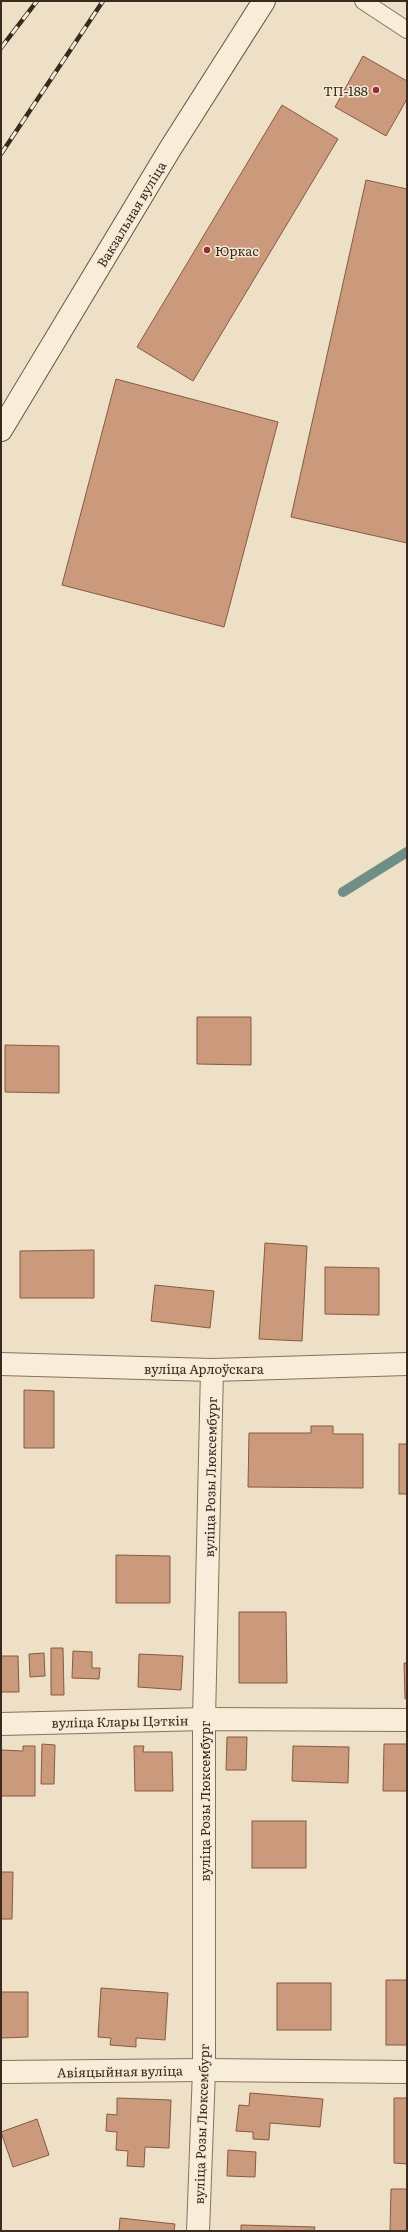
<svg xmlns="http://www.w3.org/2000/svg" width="408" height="2232" font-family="Literata,serif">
  <rect width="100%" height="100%" fill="#ede0c6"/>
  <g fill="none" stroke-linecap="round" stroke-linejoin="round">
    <polyline stroke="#6e8f85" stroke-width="10" points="343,892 407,852"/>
  </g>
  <g fill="#cb997c" stroke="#875a42">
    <polygon points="363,56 407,81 407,99 386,136 335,107"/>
    <polygon points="282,105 338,139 193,381 137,347"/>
    <polygon points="366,180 407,189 407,543 291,517"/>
    <polygon points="116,379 278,422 224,627 62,585"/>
    <polygon points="197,1017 251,1017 251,1065 197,1064"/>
    <polygon points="5,1045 59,1046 59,1093 5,1092"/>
    <polygon points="265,1243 307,1246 302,1341 259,1339"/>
    <polygon points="94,1250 94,1298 20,1298 20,1251"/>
    <polygon points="325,1267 379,1268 379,1315 325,1314"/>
    <polygon points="155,1285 214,1291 210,1328 151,1321"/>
    <polygon points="24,1390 54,1391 54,1448 24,1448"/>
    <polygon points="311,1426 333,1426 333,1434 363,1434 363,1488 248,1487 249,1433 311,1433"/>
    <rect x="399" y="1444" width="8" height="50"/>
    <polygon points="116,1555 170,1556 170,1603 116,1603"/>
    <polygon points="239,1612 286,1612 287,1683 239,1683"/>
    <polygon points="51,1648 63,1648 64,1695 51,1695"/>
    <polygon points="73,1651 92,1652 92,1668 100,1668 99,1679 72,1678"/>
    <polygon points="44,1653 45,1676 30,1677 29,1654"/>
    <polygon points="139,1654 183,1656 181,1690 138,1687"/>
    <polygon points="1,1656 18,1656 19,1692 1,1692"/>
    <polygon points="404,1663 407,1663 407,1698 405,1699"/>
    <polygon points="227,1737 247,1737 246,1770 226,1770"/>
    <polygon points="42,1744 55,1745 54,1784 41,1784"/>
    <polygon points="384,1744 407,1744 407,1791 383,1791"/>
    <polygon points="23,1746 35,1746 35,1796 1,1796 1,1750 23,1751"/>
    <polygon points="134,1746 144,1746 143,1752 172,1752 173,1791 135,1791"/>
    <polygon points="293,1746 349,1747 348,1783 292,1781"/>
    <rect x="252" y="1821" width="54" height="47"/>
    <polygon points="1,1872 13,1872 12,1919 1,1919"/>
    <rect x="386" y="1980" width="21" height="65"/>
    <rect x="277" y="1983" width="54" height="47"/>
    <polygon points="101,1988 168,1993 165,2040 136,2038 136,2047 110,2045 111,2038 98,2037"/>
    <polygon points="1,1992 28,1992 28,2037 1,2038"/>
    <polygon points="250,2093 323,2099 320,2127 270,2123 269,2140 253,2139 253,2132 236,2131 239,2105 249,2106"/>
    <polygon points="117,2098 171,2100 169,2148 145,2147 144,2167 127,2166 128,2151 116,2150 117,2132 106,2131 107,2114 117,2115"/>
    <polygon points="394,2098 407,2098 407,2164 394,2163"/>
    <polygon points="37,2119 49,2155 13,2167 1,2132"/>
    <polygon points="228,2150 256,2152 255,2177 227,2176"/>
    <polygon points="391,2189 407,2189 407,2231 390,2231"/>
    <polygon points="120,2218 175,2224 174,2231 119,2231"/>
    <polygon points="241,2225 315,2227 314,2231 241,2231"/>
  </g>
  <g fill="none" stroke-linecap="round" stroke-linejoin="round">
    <defs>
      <polyline id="service" points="363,1 407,30"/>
      <g id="minor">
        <polyline points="1,1364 212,1370 407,1364"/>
        <polyline points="1,1724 204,1719 407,1720"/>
        <polyline points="1,2072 204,2070 407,2072"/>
        <polyline points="198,2231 204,2070 204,1719 212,1370"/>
      </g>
      <polyline id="secondary" points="1,430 170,149 264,1"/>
    </defs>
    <use href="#service" stroke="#88715c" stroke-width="18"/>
    <use href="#minor" stroke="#88715c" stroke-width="24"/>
    <use href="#secondary" stroke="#6a533f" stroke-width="24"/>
    <use href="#service" stroke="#f8edd9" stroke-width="16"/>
    <use href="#minor" stroke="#f8edd9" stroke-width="22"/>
    <use href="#secondary" stroke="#f8edd9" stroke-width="22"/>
    <defs>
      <g id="rail">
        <polyline points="1,48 37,1"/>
        <polyline points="1,154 103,1"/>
      </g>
    </defs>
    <use href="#rail" stroke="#392a1f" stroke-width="4.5"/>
    <use href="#rail" stroke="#f5ead5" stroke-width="3" stroke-dasharray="9" stroke-linecap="butt"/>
  </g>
  <g fill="#962d33" stroke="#f5ead5" stroke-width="1.5">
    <circle cx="376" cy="90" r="4"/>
    <circle cx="207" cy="250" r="4"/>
  </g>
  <g text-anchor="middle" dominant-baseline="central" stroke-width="3" stroke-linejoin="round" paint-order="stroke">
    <g font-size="13" fill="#392a1f" stroke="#f5ead5" text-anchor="end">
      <text x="368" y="90">ТП-188</text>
      <text x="215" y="250" text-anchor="start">Юркас</text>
    </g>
    <g font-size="13" fill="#392a1f" stroke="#f5ead5">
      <text transform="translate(131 214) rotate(-59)">Вакзальная вуліца</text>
      <text x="204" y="1368">вуліца Арлоўскага</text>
      <text transform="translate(210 1477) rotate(-89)">вуліца Розы Люксембург</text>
      <text transform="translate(120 1721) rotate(-1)">вуліца Клары Цэткін</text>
      <text transform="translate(204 1801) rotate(-90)">вуліца Розы Люксембург</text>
      <text transform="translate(120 2071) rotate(-1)">Авіяцыйная вуліца</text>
      <text transform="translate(201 2124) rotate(-88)">вуліца Розы Люксембург</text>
    </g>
  </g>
  <rect width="408" height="2232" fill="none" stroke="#392a1f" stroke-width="4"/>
</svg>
